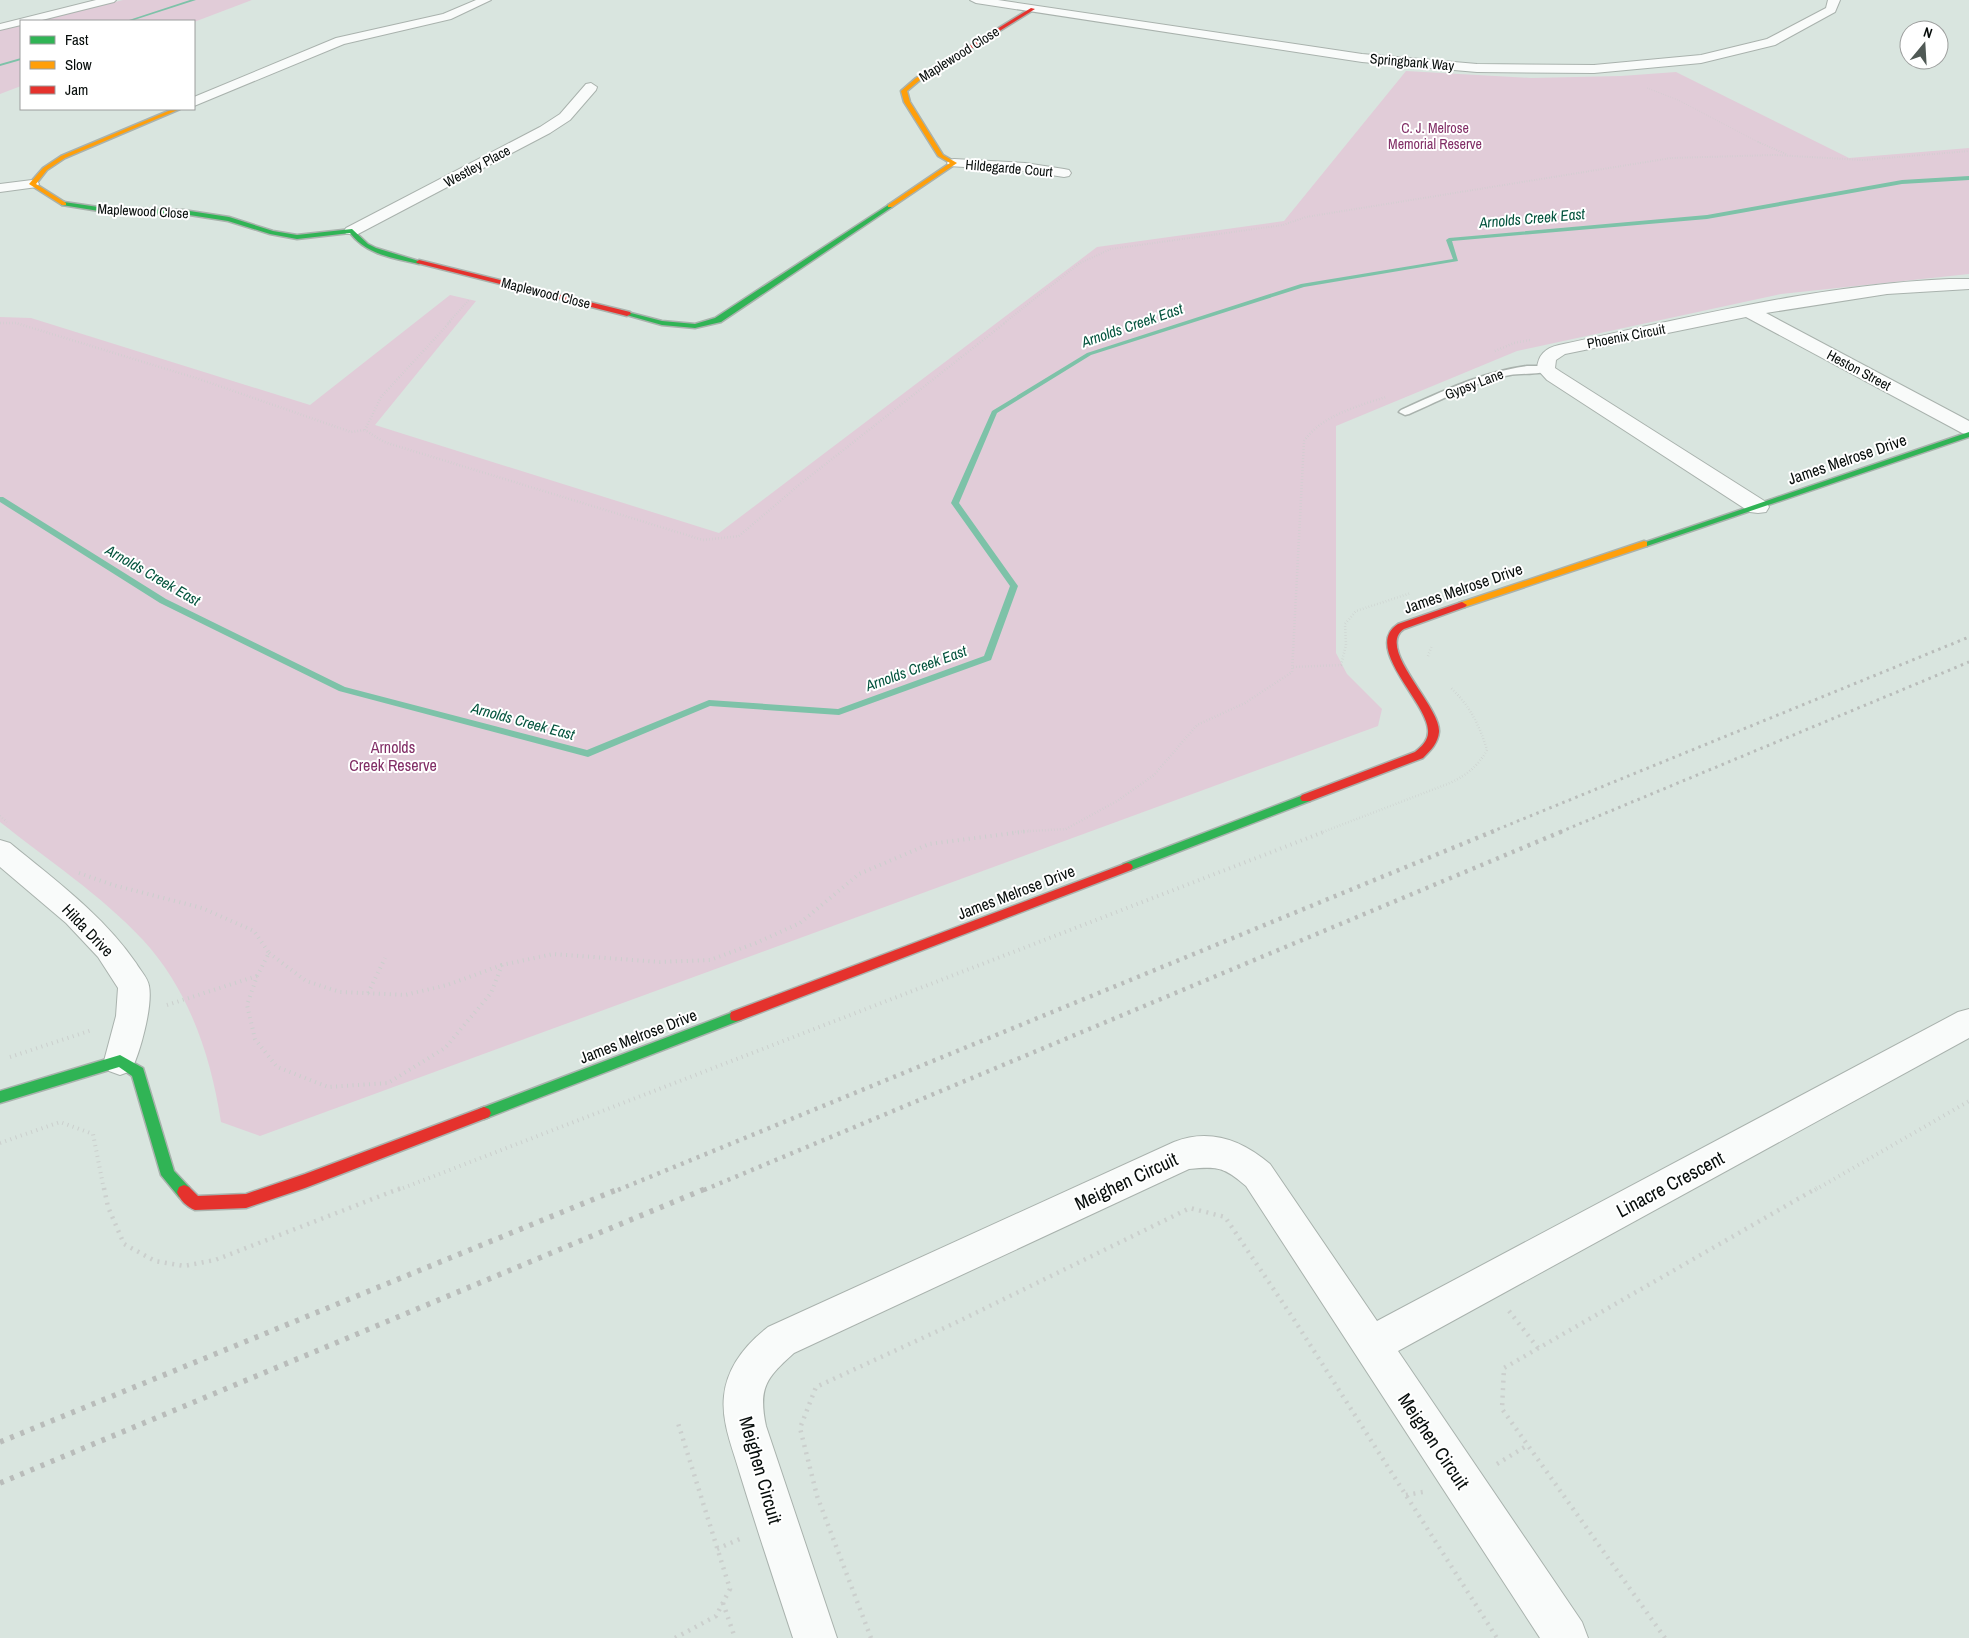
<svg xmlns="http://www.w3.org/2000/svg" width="1969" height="1638" font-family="'Archivo Narrow',sans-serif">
  <rect width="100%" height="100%" fill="#d9e5df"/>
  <g fill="#e1ccd8">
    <polygon points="123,0 252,0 194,22 36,21"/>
    <polygon points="21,25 21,86 0,94 0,30"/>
    <path d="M1406 71 1531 78 1621 76 1676 72 1849 158 1969 148V274L1781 294 1517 351 1336 426V653L1347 674 1382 709 1378 726 260 1136 221 1122C211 1056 189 990 143 940 101 895 48 860 0 822V317L31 318 310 405 450 295 476 301 375 425 719 533 1097 247 1284 221Z"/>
  </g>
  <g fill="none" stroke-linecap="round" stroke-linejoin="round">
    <g fill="#7dc2a8" fill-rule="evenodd">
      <polygon points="190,0 196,0 131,21 126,21"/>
      <polygon points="21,58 21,60 0,66 0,64"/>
      <polygon points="1969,176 1969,180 1902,184 1707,219 1452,241 1458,261 1304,287 1091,355 997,413 959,503 1018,586 991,660 839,715 710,706 588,757 339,691 160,603 0,502 0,497 3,497 166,599 345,687 587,750 709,700 838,709 984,656 1010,586 951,503 992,411 1087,353 1301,284 1453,259 1446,240 1449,238 1707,215 1902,180"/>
    </g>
    <defs>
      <path id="lane" d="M1527 366H1546L1551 369C1546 375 1520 373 1510 375 1475 381 1442 400 1409 414L1405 415 1399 412 1401 410C1443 391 1482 372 1527 366Z"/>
      <g id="street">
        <polygon points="96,0 116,0 114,2 38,21 21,21 21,25 0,30 0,24"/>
        <polygon points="476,0 491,0 451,19 344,44 194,106 194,97 336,38 443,14"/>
        <polygon points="970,0 998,0 1362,54 1477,64 1594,65 1701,55 1767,39 1826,8 1828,0 1840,0 1835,12 1775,45 1701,63 1594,73 1477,72 1362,62 976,3"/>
        <polygon points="591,83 597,87 596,90 570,120 550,133 358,234 346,234 344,231 346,228 540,127 560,114 586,84"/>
        <polygon points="954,159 1025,163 1064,169 1069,170 1071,173 1069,176 1064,177 1025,171 949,166 947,163 949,160"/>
        <polygon points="32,180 37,181 39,184 37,187 0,192 0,184"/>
        <path d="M1949 279H1969V289L1887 294 1766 313 1969 421V435L1962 433 1746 317 1565 354 1556 360 1555 368 1561 372 1766 502 1769 507 1766 512 1758 513 1750 512 1547 380 1537 369C1538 355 1545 348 1559 345 1687 318 1817 285 1949 279Z"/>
        <path d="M0 840 10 843C55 880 103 915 136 963 140 970 148 978 149 986 153 1006 140 1053 131 1071L120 1075 109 1071 104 1061 116 1016 118 988 98 957 66 923 0 867Z"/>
        <path d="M1969 1009V1038L1398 1351 1582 1622 1588 1638H1540L1246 1186C1224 1167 1218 1166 1189 1169L794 1353C766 1378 758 1388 766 1426L837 1638H793C775 1584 757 1529 740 1474 733 1449 721 1422 724 1396 727 1367 746 1344 768 1327L1174 1142C1209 1128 1242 1140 1270 1164L1377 1321 1958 1012Z"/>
      </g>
      <g id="fast">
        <path d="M64 202 105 208 183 210 229 217 273 231 297 235 352 229 368 244 376 248 422 262 419 264C393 258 367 255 350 233L297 239 270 234 228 221 183 214 105 212 62 205 61 204Z"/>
        <polygon points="890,204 892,205 892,207 721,322 695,328 662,325 623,314 627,312 662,321 695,324 715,318"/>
        <polygon points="1969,432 1969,437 1647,546 1641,546 1640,544"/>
        <polygon points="1306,794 1310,795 1312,798 1310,801 1131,870 1123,870 1121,867 1123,864"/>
        <polygon points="736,1011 741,1012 742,1016 741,1020 484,1119 479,1117 477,1113 479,1109"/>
        <polygon points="120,1055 143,1068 174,1171 189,1187 191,1192 189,1197 184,1199 179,1197 161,1175 132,1076 119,1067 0,1103 0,1091"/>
      </g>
      <g id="slow">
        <polygon points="941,63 946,64 920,80 907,91 910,102 943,155 957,163 892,207 888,207 888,205 950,163 938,156 904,102 901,91 916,78"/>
        <polygon points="173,109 180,109 65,158 47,170 36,184 66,203 66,205 62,205 29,184 43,168 61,156"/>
        <polygon points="1644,541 1647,542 1647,546 1465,607 1459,607 1457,605 1459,603"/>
      </g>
      <g id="jam">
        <polygon points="1031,8 1035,9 945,65 940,64"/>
        <polygon points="419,260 630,312 631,314 627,316 417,263 416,262"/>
        <path d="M1462 602 1467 605 1465 607 1404 629C1375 648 1441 706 1439 732 1438 743 1431 750 1423 758L1310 801H1302L1300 798 1302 795 1415 752C1422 746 1429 740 1428 730 1427 702 1362 647 1398 624Z"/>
        <polygon points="1127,863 1131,864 1133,867 1131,870 741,1020 736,1021 731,1020 730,1016 731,1012"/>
        <path d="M484 1107 489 1109 491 1113 489 1117 305 1188 246 1208 195 1210C187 1207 180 1200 177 1192L179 1187 184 1185 189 1187 198 1196 246 1194 305 1174Z"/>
      </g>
    </defs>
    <use href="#lane" stroke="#a9b2ad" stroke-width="3"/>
    <use href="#street" stroke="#a9b2ad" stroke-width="2"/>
    <use href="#fast" stroke="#a9b2ad" stroke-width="3"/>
    <use href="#slow" stroke="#a9b2ad" stroke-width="3"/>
    <use href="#jam" stroke="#a9b2ad" stroke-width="3"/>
    <polyline stroke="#cbcfcd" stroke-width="1" stroke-dasharray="0.5 2" stroke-linecap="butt" points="1647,88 1678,100 1760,143"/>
    <g stroke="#cbcfcd" stroke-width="2" stroke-dasharray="0.5 2" stroke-linecap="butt">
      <polyline points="1758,142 1786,154"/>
      <polyline points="448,323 470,299"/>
      <polyline points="1004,323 1080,263 1111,249 1283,225 1306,217 1671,158 1775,155 1863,160 1969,151"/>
    </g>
    <g stroke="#cbcfcd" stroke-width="2.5" stroke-dasharray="0.5 2.5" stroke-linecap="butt">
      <polyline points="450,322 381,397 365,430 384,442 703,540 739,536 799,485 1006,322"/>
      <polyline points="0,323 16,323 199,379 351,432 365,430"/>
      <polyline points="1495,351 1514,343 1530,340"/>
      <polyline points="1428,656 1432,645"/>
      <polyline points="1293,667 1341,665 1346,645 1345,624 1356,611 1411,593"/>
      <polyline points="0,816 7,822"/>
      <path d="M1012 832 1066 829 1117 801 1154 775 1197 725 1245 703 1292 672 1304 441C1321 416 1358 406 1386 397"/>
      <path d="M1323 832 1450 783C1467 775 1478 766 1487 750 1479 724 1470 706 1450 687"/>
    </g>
    <g stroke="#cbcfcd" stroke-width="4" stroke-dasharray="1 4.5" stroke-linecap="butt">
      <polyline points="79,873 113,885 202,908 254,931 269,953 257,976 247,1005 255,1039 277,1067 328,1087 388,1083 445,1048 491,993 502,965 553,954 660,962 710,960 756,943 800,923 859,874 929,844 1029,831"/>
      <polyline points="269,953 306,981 340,992 405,995 447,985 502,965"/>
      <polyline points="368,993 385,958"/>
      <polyline points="167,1005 257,976"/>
      <polyline points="10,1057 92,1030"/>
      <polyline points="0,1143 60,1122 93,1134 104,1190"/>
      <polyline points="398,1190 1326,831"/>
      <polyline points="1815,1190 1969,1101"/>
    </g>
    <g stroke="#cbcfcd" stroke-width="4.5" stroke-dasharray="2 5.5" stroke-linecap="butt">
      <polyline points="104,1188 108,1207 124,1244 155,1261 184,1266 215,1260 401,1188"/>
      <polyline points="1509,1311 1538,1348"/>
      <polyline points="1497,1464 1528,1445"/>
      <polyline points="1406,1495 1423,1492"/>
      <polyline points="717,1549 742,1538"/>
      <polyline points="723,1603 735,1638"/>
      <polyline points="675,1638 716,1616 730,1589 678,1423"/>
      <polyline points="871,1638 817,1496 800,1428 816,1387 955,1323 1190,1208 1225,1217 1293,1318 1497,1638"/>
      <polyline points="1665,1638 1502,1409 1504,1368 1817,1188"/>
    </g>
    <use href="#lane" fill="#f9fbfa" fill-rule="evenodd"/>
    <use href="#street" fill="#f9fbfa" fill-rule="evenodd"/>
    <use href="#fast" fill="#30b455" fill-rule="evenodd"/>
    <use href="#slow" fill="#ff9f0a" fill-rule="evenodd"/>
    <use href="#jam" fill="#e5322d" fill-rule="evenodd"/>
    <g stroke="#b9bcba" stroke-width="3" stroke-dasharray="2.5 4.5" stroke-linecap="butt">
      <polyline points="1491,832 1969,637"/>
      <polyline points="1560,832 1969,662"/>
    </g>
    <g stroke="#b9bcba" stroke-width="4.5" stroke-dasharray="3 5.5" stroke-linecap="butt">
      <polyline points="618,1190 1494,831"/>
      <polyline points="704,1190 1563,831"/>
    </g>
    <g stroke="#b9bcba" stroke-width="5.5" stroke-dasharray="4 7" stroke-linecap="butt">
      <polyline points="0,1442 621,1188"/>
      <polyline points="0,1483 707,1188"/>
    </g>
  </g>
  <g text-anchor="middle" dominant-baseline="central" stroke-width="4" stroke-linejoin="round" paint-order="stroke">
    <g font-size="14" fill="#070d0b" stroke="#fff">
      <text transform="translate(959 54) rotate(-32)">Maplewood Close</text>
      <text transform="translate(1412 62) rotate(5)">Springbank Way</text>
      <text transform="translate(477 166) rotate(-28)">Westley Place</text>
      <text transform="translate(1009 168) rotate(5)">Hildegarde Court</text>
      <text transform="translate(143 211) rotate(3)">Maplewood Close</text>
      <text transform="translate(546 293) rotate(14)">Maplewood Close</text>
      <text transform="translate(1626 336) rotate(-11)">Phoenix Circuit</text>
      <text transform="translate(1859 370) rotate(28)">Heston Street</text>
      <text transform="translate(1474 384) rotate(-21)">Gypsy Lane</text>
    </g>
    <g font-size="14" fill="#812e66" stroke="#fff">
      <text x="1435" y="128">C. J. Melrose<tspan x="1435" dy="16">Memorial Reserve</tspan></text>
    </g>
    <g font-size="15" font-style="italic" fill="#03533d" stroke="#fff">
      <text transform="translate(1532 218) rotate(-5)">Arnolds Creek East</text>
      <text transform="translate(1132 325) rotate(-19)">Arnolds Creek East</text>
      <text transform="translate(153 575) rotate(30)">Arnolds Creek East</text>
      <text transform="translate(916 668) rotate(-20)">Arnolds Creek East</text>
      <text transform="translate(523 721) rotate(15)">Arnolds Creek East</text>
    </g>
    <g font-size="16" fill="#070d0b" stroke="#fff">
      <text transform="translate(1847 459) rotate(-19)">James Melrose Drive</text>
      <text transform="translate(1463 588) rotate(-19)">James Melrose Drive</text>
      <text transform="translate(1016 892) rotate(-21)">James Melrose Drive</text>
      <text transform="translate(88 930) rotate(46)">Hilda Drive</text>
      <text transform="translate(638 1036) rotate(-21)">James Melrose Drive</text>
    </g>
    <g font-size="16" fill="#812e66" stroke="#fff">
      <text x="393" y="747">Arnolds<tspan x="393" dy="18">Creek Reserve</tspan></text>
    </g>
    <g font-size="19" fill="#070d0b" stroke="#fff">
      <text transform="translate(1126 1181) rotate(-25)">Meighen Circuit</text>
      <text transform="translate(1670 1184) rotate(-28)">Linacre Crescent</text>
      <text transform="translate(1434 1441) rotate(56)">Meighen Circuit</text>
      <text transform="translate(761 1470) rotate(74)">Meighen Circuit</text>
    </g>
  </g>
  <rect x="20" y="20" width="175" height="90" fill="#ffffff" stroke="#9c9e9d"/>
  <rect x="30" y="36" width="25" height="8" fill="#30b455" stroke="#9c9e9d"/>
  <text x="65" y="45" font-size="15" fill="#070d0b">Fast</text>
  <rect x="30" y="61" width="25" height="8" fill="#ff9f0a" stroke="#9c9e9d"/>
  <text x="65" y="70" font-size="15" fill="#070d0b">Slow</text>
  <rect x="30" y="86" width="25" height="8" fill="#e5322d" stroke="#9c9e9d"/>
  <text x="65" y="95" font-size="15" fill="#070d0b">Jam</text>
  <g transform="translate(1924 45) rotate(18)"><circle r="24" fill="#ffffff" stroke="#9c9e9d"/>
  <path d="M0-4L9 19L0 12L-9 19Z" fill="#505955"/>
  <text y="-8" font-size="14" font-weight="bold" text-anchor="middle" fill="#070d0b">N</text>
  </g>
</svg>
